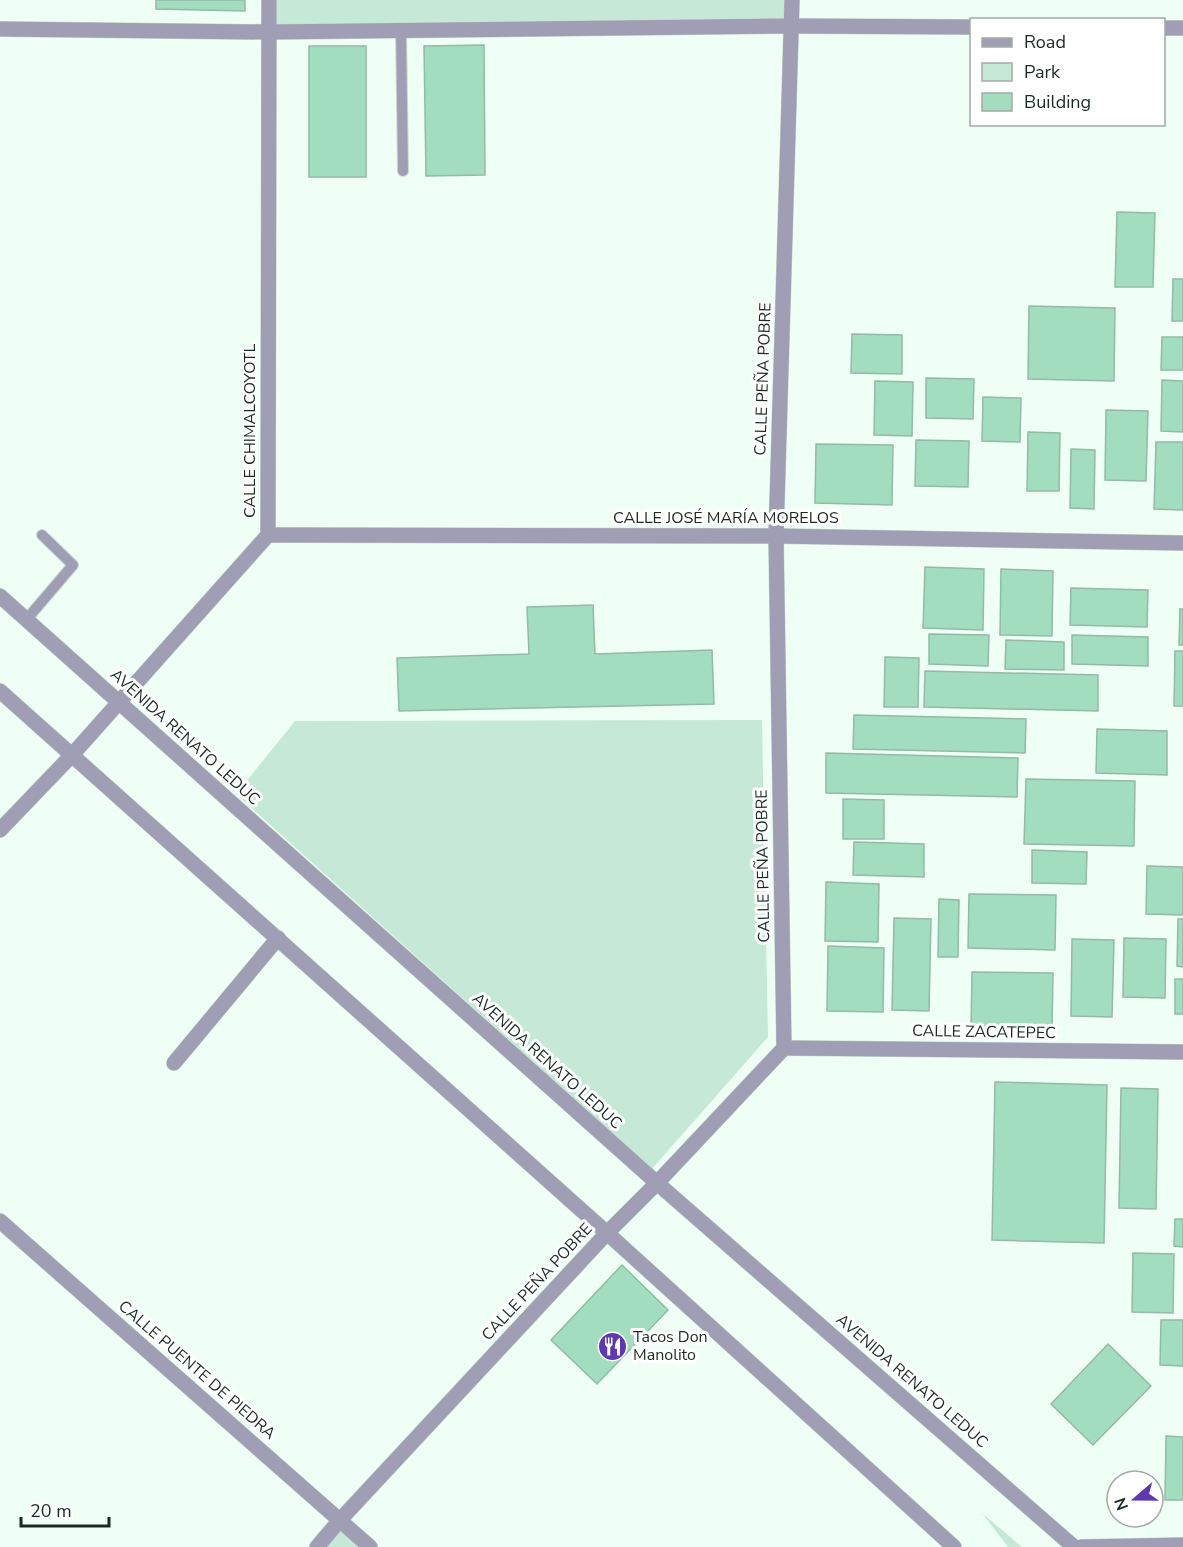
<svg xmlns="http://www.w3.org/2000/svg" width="1183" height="1547" font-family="'Nunito Sans',sans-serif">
  <rect width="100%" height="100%" fill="#effff6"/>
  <g fill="#c5e9d6">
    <polygon points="268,0 792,0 791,26 268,32"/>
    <polygon points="762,720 768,1037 652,1169 236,794 295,721"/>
    <polygon points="982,1513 1022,1547 1008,1547"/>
    <polygon points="340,1520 368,1547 317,1547"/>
  </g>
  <g fill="#a3ddc0" stroke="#93baa6" stroke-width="1.5">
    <polygon points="156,0 245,0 245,11 156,9"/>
    <polygon points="484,45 485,175 426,176 424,46"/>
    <rect x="309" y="46" width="57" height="131"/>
    <polygon points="1117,212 1155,213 1153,287 1115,287"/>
    <polygon points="1173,279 1183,279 1183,321 1172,321"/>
    <polygon points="1029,306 1115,308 1114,381 1028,379"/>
    <polygon points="852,334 902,335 902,374 851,373"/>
    <polygon points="1162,337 1183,337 1183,370 1161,370"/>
    <polygon points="926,378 974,379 973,419 926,418"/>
    <polygon points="1162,380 1183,381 1183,432 1161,431"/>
    <polygon points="875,381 913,382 912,436 874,435"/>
    <polygon points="983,397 1021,398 1020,442 982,441"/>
    <polygon points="1106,410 1148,411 1146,481 1105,480"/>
    <polygon points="1028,432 1060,433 1059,491 1027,491"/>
    <polygon points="916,440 969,441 968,487 915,486"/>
    <polygon points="1156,442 1183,442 1183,510 1154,509"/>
    <polygon points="816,444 893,445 892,505 815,503"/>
    <polygon points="1071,449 1095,450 1094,509 1070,508"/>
    <polygon points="925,567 984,569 983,630 923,628"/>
    <polygon points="1001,569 1053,571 1052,636 1000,635"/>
    <polygon points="1071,588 1148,590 1147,627 1070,625"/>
    <polygon points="593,605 595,654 712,650 714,704 399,711 397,658 529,654 527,607"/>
    <polygon points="1180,609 1183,609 1183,645 1179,645"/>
    <polygon points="929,634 989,635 988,666 929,664"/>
    <polygon points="1072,635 1148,637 1148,666 1072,664"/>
    <polygon points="1006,640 1064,642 1064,670 1005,669"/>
    <polygon points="1175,651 1183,651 1183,706 1174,706"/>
    <polygon points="885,657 919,658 918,707 884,707"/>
    <polygon points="925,671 1098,675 1098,711 924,707"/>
    <polygon points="854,715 1026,719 1025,753 853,749"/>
    <polygon points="1097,729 1167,731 1167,775 1096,773"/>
    <polygon points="826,753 1018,758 1017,797 826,793"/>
    <polygon points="1026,779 1135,781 1134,846 1024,844"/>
    <polygon points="843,799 884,800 884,839 843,839"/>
    <polygon points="854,842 924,844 924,877 853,875"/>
    <polygon points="1032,850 1087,852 1086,884 1032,883"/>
    <polygon points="1147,866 1183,867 1183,915 1146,914"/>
    <polygon points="826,882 879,884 878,942 825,941"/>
    <polygon points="969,894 1056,895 1055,950 968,948"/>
    <polygon points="939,899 959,900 958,957 938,957"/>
    <polygon points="894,918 931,919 929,1011 892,1010"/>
    <polygon points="1178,919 1183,919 1183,967 1177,966"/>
    <polygon points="1124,938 1166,939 1165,998 1123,997"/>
    <polygon points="1072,939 1114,940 1112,1017 1071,1016"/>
    <polygon points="828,946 884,948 883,1012 827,1011"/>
    <polygon points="972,972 1053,973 1052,1030 971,1029"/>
    <rect x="1175" y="979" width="8" height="35"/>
    <polygon points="995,1082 1107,1085 1104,1243 992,1240"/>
    <polygon points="1121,1088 1158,1089 1156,1209 1119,1208"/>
    <polygon points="1175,1219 1183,1219 1183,1247 1174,1246"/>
    <polygon points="1133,1253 1174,1254 1173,1313 1132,1312"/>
    <polygon points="622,1265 668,1310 597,1384 551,1340"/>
    <polygon points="1161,1320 1183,1320 1183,1366 1160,1365"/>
    <polygon points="1108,1344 1151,1386 1093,1445 1051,1404"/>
    <polygon points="1166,1436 1183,1437 1183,1500 1165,1500"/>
  </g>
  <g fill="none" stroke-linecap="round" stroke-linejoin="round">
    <defs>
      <g id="service">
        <polyline points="401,31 403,171"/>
        <polyline points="26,620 73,565 42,535"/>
      </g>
      <g id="minor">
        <polyline points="1164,28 1183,28"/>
        <polyline points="0,29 267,32 791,26 972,27"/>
        <polyline points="268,535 776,536 1183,543"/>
        <polyline points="0,830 72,755 268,535 269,0"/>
        <polyline points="784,1048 1183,1052"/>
        <polyline points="174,1063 278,938"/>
        <polyline points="0,1221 370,1547"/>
        <polyline points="317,1547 340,1520 607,1233 657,1183 784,1048 776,536 792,0"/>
      </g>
      <g id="tertiary">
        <polyline points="0,596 657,1183 1074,1547"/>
        <polyline points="0,691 607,1233 954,1547"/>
        <polyline points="1081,1547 1183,1545"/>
      </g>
    </defs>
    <use href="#service" stroke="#c9d9d0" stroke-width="12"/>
    <use href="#minor" stroke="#c9d9d0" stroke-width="16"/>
    <use href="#tertiary" stroke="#c9d9d0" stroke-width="16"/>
    <use href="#service" stroke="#a09eb4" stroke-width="10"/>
    <use href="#minor" stroke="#a09eb4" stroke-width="15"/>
    <use href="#tertiary" stroke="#a09eb4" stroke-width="15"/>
  </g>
  <defs>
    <symbol id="restaurant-disc" viewBox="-11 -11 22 22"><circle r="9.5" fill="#5d39b1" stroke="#fff"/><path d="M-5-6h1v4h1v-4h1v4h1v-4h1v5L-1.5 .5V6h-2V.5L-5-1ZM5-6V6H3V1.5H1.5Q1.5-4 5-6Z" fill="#fff"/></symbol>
  </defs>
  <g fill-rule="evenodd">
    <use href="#restaurant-disc" x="596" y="1330" width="33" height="33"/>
  </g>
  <g text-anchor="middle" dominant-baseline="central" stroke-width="6" stroke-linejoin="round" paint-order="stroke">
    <g font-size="16" fill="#1a2a22" stroke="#fff">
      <text transform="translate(763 379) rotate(-88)">CALLE PEÑA POBRE</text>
      <text transform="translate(250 431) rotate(-90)">CALLE CHIMALCOYOTL</text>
      <text x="726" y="518">CALLE JOSÉ MARÍA MORELOS</text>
      <text transform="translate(185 737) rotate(42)">AVENIDA RENATO LEDUC</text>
      <text transform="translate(763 866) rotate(-91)">CALLE PEÑA POBRE</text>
      <text transform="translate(984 1032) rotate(1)">CALLE ZACATEPEC</text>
      <text transform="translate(547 1061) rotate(42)">AVENIDA RENATO LEDUC</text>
      <text transform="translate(537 1282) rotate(-47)">CALLE PEÑA POBRE</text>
      <text transform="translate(197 1370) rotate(41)">CALLE PUENTE DE PIEDRA</text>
      <text transform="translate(912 1381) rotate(41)">AVENIDA RENATO LEDUC</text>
    </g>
    <g font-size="16" fill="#1a2a22" stroke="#fff" text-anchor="start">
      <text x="633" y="1337">Tacos Don<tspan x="633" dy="18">Manolito</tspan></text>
    </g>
  </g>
  <rect x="970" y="18" width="195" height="108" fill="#ffffff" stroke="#a3aaa7" stroke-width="1.5"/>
  <rect x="982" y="38" width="30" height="9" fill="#a09eb4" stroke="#a3aaa7" stroke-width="1.5"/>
  <text x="1024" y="48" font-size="18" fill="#1a2a22">Road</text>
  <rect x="982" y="63" width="30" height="18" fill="#c5e9d6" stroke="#a3aaa7" stroke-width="1.5"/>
  <text x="1024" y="78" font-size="18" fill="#1a2a22">Park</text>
  <rect x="982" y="93" width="30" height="18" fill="#a3ddc0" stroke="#a3aaa7" stroke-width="1.5"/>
  <text x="1024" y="108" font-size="18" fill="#1a2a22">Building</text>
  <g transform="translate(1135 1499) rotate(250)"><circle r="28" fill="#ffffff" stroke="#a3aaa7" stroke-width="1.5"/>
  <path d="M0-4.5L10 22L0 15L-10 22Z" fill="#5d39b1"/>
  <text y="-9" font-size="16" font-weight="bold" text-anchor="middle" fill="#1a2a22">N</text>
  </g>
  <path d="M21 1517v9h88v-9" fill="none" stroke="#1a2a22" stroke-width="3"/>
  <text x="30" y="1517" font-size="18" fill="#1a2a22" stroke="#ffffff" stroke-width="4.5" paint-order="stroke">20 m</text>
</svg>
